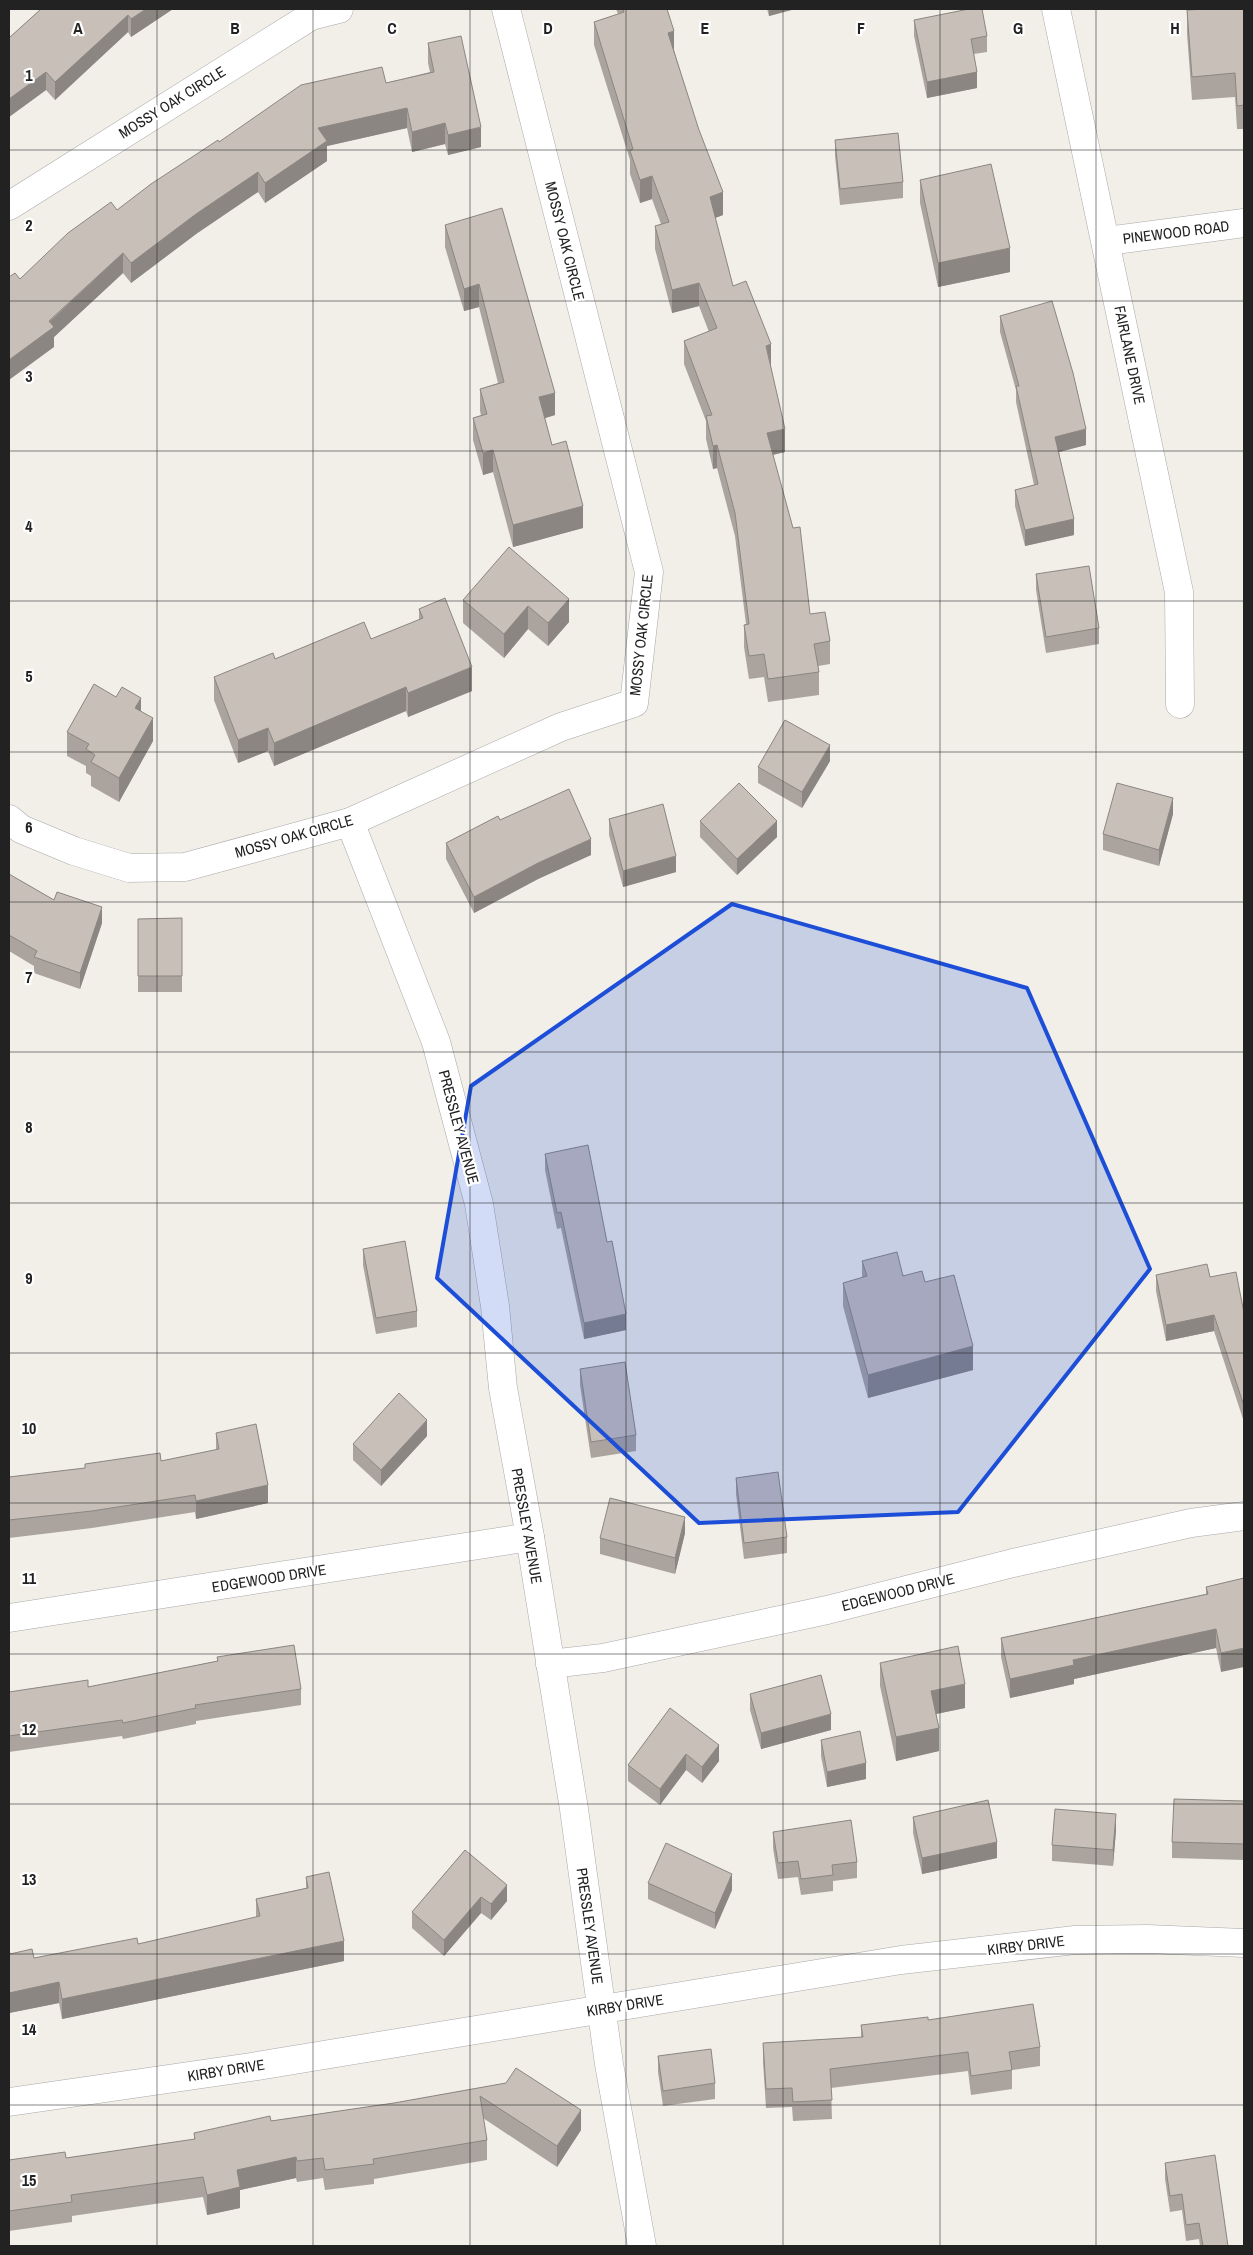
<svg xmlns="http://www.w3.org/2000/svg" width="1253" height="2255" font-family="'Archivo Narrow',sans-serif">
  <rect width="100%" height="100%" fill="#f2efe9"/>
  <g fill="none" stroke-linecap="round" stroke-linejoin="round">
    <defs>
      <g id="street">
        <polyline points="1056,9 1179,592 1180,704"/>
        <polyline points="9,206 311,16 339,9"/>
        <polyline points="1107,241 1244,223"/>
        <polyline points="9,819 21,829 74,851 129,868 185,867 350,822 561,727 634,703 649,572 506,9"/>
        <polyline points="350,822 436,1042 479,1204 495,1306 503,1388 530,1537 574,1809 609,2064 642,2246"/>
        <polyline points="9,1618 530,1537"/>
        <polyline points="550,1664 603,1658 827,1610 1013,1563 1191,1523 1244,1516"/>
        <polyline points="9,2102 251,2067 901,1960 1075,1940 1147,1939 1244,1943"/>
      </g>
    </defs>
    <use href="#street" stroke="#a9a9a9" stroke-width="29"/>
    <use href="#street" stroke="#fff" stroke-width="28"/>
  </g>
  <g fill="#aba49e">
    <polygon points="41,9 173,9 131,37 128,32 55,100 46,90 9,117 9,38"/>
    <polygon points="616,9 667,9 674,50 723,215 715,218 733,286 771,367 785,452 773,455 810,614 830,641 830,664 818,666 819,672 819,695 768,702 764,677 749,679 744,647 744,625 746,624 735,536 717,468 713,469 706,439 706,421 684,364 684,341 709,332 699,306 672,313 655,249 655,226 661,224 652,199 640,203 630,174 630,160 594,45 594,22 618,14"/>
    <polygon points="767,9 795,9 769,16"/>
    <polygon points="1244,9 1244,129 1237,129 1235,97 1192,100 1187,34 1187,10"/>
    <polygon points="914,20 987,36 987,52 974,54 977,88 927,98 914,36"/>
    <polygon points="428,43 481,147 448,155 445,144 412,152 407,128 327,146 327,161 265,203 258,192 196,234 131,283 123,273 54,337 54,347 20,279 117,210 219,142 386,83 430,72 428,63"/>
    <polygon points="835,140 903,182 903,198 840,205 835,156"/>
    <polygon points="920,180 1010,272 938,287 920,203"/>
    <polygon points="445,225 555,415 545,418 552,445 583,528 513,547 493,472 483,475 473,440 473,418 481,415 480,411 480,389 498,383 479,307 464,311 445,247"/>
    <polygon points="1000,316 1086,445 1059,452 1074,535 1025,546 1015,506 1015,490 1034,485 1016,402 1016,390 1000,332"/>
    <polygon points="1036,574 1099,628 1099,644 1046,653 1036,590"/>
    <polygon points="569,599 569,622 548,646 528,629 504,658 463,623 463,600"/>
    <polygon points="419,609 472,691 408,717 406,711 274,766 268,751 238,763 214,700 214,677 275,659 371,639 419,620"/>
    <polygon points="141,711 153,741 119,802 91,786 91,776 86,773 86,766 67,756 67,732"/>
    <polygon points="830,761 802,808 758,783 758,767"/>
    <polygon points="1173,814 1159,866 1103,850 1103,834"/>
    <polygon points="609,819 676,872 623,887 609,835"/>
    <polygon points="500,820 591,855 538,879 474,913 446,859 446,843"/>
    <polygon points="700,821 777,837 737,875 700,837"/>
    <polygon points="9,874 54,900 102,923 80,989 34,973 34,966 9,951"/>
    <polygon points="182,918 182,992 138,992 138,919"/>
    <polygon points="545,1154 607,1242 626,1330 584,1339 561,1228 557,1229 545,1170"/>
    <polygon points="363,1249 417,1311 417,1327 376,1334 363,1265"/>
    <polygon points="862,1261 925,1282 973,1370 868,1398 843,1306 843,1283 862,1278"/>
    <polygon points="1156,1275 1210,1277 1244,1313 1244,1422 1214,1331 1166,1341 1156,1291"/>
    <polygon points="580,1369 636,1435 636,1451 591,1458 580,1385"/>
    <polygon points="216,1433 268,1503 196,1519 195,1512 92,1528 9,1538 9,1477 85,1468 85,1464 161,1461 216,1450"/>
    <polygon points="427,1436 381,1486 353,1460 353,1444"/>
    <polygon points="736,1478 787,1537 787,1553 744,1559 736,1494"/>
    <polygon points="685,1533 675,1574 600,1554 600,1538"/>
    <polygon points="1244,1578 1221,1672 1216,1648 1074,1679 1074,1684 1010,1698 1001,1657 1001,1638 1206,1594 1206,1587"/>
    <polygon points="217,1657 301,1689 301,1705 196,1721 196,1724 123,1739 122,1736 9,1752 9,1692 88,1687 217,1661"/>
    <polygon points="880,1663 965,1708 936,1714 939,1751 896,1761 880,1686"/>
    <polygon points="750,1694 831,1730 761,1749 750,1710"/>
    <polygon points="821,1740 866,1779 827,1787 821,1756"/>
    <polygon points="719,1745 719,1761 702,1783 686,1770 660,1805 628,1781 628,1765"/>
    <polygon points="1244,1801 1244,1860 1172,1858 1172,1842"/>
    <polygon points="913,1817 997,1858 922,1874 913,1833"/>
    <polygon points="1116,1830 1113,1866 1052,1861 1052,1845"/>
    <polygon points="773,1832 857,1862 857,1878 833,1881 833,1891 801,1895 798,1877 778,1879 773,1848"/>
    <polygon points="465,1850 507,1901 491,1920 481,1913 444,1956 412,1928 412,1912"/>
    <polygon points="306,1877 344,1961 62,2019 59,2003 9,2013 9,1949 10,1954 34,1958 138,1944 256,1917 256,1899 306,1888"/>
    <polygon points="648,1883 732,1890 715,1929 648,1899"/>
    <polygon points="928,2020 1040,2047 1040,2066 1012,2070 1012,2089 971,2095 968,2071 831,2088 832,2119 793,2121 792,2107 766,2108 763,2062 763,2043 861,2037 861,2025"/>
    <polygon points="658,2056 715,2083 715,2099 663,2106 658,2072"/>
    <polygon points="506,2083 581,2130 557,2167 483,2118 487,2140 487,2160 374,2179 374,2184 325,2190 323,2178 297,2182 296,2178 240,2190 240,2208 207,2215 203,2197 72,2216 72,2222 9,2231 9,2160 66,2158 194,2140 194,2133 271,2121 394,2103"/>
    <polygon points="1165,2163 1228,2246 1200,2246 1199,2239 1186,2241 1182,2210 1170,2212 1165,2179"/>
  </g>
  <g fill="#8b8681">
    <polygon points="146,9 173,9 131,37 131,19"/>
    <polygon points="769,9 795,9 769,16"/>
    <polygon points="128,15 128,32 55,100 55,82"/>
    <polygon points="674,31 674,54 668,33"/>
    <polygon points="46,72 46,90 9,117 9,99"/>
    <polygon points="977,72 977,88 927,98 927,82"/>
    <polygon points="407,108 407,128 327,146 327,161 265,203 265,183 318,128"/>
    <polygon points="445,123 445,144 412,152 412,132"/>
    <polygon points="481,127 481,147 448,155 448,135"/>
    <polygon points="258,172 258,192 196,234 131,283 131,263 196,214"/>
    <polygon points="652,176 652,199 640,203 640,180"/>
    <polygon points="723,192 723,215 710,220 710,197"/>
    <polygon points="1010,248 1010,272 938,287 938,263"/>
    <polygon points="123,253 123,273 54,337 54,347 9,380 9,360"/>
    <polygon points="699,283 699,306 672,313 672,290"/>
    <polygon points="479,284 479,307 464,311 464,289"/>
    <polygon points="771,344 771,367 766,346"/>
    <polygon points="555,393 555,415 539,420 539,397"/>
    <polygon points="785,429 785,452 767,456 767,433"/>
    <polygon points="1086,429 1086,445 1055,453 1055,437"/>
    <polygon points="717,445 717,468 713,469 713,446"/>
    <polygon points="493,450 493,472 483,475 483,453"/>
    <polygon points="583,506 583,528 513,547 513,525"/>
    <polygon points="1074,519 1074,535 1025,546 1025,530"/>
    <polygon points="569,599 569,622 548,646 548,623"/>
    <polygon points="528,606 528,629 504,658 504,634"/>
    <polygon points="472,667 472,691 408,717 408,693"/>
    <polygon points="406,687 406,711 274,766 274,743"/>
    <polygon points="141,698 141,722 135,708"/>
    <polygon points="153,718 153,741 119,802 119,778"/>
    <polygon points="268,728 268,751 238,763 238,740"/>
    <polygon points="830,745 830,761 802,808 802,792"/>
    <polygon points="1173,798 1173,814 1159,866 1159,850"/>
    <polygon points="777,821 777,837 737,875 737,859"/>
    <polygon points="591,839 591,855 538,879 474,913 474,897 538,863"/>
    <polygon points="676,856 676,872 623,887 623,871"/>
    <polygon points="102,907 102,923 80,989 80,973"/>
    <polygon points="626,1314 626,1330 584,1339 584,1323"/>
    <polygon points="1214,1315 1214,1331 1166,1341 1166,1325"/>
    <polygon points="973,1346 973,1370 868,1398 868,1375"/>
    <polygon points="427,1420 427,1436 381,1486 381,1470"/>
    <polygon points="268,1485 268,1503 196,1519 196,1501"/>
    <polygon points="685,1517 685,1533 675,1574 675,1558"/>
    <polygon points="1216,1629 1216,1648 1074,1679 1074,1684 1010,1698 1010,1679 1073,1660"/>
    <polygon points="1244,1648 1244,1667 1221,1672 1221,1653"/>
    <polygon points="965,1684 965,1708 931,1715 931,1691"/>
    <polygon points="831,1714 831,1730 761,1749 761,1733"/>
    <polygon points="939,1728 939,1751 896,1761 896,1737"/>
    <polygon points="719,1745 719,1761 702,1783 702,1767"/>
    <polygon points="686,1754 686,1770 660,1805 660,1789"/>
    <polygon points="866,1763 866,1779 827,1787 827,1772"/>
    <polygon points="1116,1814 1116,1830 1113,1866 1113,1850"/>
    <polygon points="997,1842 997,1858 922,1874 922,1858"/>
    <polygon points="732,1874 732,1890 715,1929 715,1913"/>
    <polygon points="507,1885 507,1901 491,1920 491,1904"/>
    <polygon points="481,1897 481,1913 444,1956 444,1940"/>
    <polygon points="344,1941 344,1961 62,2019 62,1999"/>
    <polygon points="59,1982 59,2003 9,2013 9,1993"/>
    <polygon points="581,2110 581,2130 557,2167 557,2146"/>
    <polygon points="296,2157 296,2178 240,2190 240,2208 207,2215 207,2195 237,2170"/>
  </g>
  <g fill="#c7bfb8" stroke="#8b8681">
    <polygon points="41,9 146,9 131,19 128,15 55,82 46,72 9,99 9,38"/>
    <polygon points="623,9 667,9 674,31 668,33 699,130 723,192 710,197 733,286 746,281 771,344 766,346 785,429 767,433 793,528 800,527 810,614 825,612 830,641 814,644 819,672 768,679 764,654 749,656 744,625 749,624 735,513 717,445 713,446 706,416 712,415 684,341 717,328 699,283 672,290 655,226 669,222 652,176 640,180 630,151 633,149 594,22 624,12"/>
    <polygon points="969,9 982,9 987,36 971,39 977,72 927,82 914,20"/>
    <polygon points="1206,9 1244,9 1244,105 1237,106 1235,73 1192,77 1187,10"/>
    <polygon points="461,36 481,127 448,135 445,123 412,132 407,108 318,128 327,141 265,183 258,172 196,214 131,263 123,253 49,321 54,327 9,360 9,277 15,273 20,279 68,233 111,202 117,210 151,184 218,140 219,142 301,85 382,67 386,83 434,72 428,43"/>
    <polygon points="898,133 903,182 840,189 835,140"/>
    <polygon points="991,164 1010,248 938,263 920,180"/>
    <polygon points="502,208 555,393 539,397 552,445 566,441 583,506 513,525 493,450 483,453 473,418 487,414 480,389 504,382 479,284 464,289 445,225"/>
    <polygon points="1052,301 1073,373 1086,429 1055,437 1074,519 1025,530 1015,490 1038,484 1016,386 1019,386 1000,316"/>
    <polygon points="509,547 569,599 548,623 528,606 504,634 463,600"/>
    <polygon points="1089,566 1099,628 1046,637 1036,574"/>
    <polygon points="445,598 472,667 408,693 406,687 274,743 268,728 238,740 214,677 273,653 275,659 364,622 371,639 423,618 419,609"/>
    <polygon points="94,684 116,697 122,687 141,698 135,708 153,718 119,778 91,762 95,755 86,749 89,744 67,732"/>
    <polygon points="785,720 830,745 802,792 758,767"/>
    <polygon points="739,783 777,821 737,859 700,821"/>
    <polygon points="1117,783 1173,798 1159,850 1103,834"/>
    <polygon points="569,789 591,839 538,863 474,897 446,843 498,816 500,820"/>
    <polygon points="663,804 676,856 623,871 609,819"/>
    <polygon points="9,874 54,900 57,892 102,907 80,973 34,957 37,951 9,935"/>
    <polygon points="182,918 182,976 138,976 138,919"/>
    <polygon points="588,1145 607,1242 612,1241 626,1314 584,1323 561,1212 557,1213 545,1154"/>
    <polygon points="405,1241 417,1311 376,1318 363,1249"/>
    <polygon points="897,1252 903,1276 922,1271 925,1282 954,1275 973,1346 868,1375 843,1283 867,1276 862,1261"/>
    <polygon points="1207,1264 1210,1277 1236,1272 1244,1313 1244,1406 1214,1315 1166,1325 1156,1275"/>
    <polygon points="625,1362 636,1435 591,1442 580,1369"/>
    <polygon points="399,1393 427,1420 381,1470 353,1444"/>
    <polygon points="256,1424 268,1485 196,1501 195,1495 92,1511 9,1520 9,1477 85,1468 85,1464 160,1453 161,1461 219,1449 216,1433"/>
    <polygon points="778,1472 787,1537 744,1543 736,1478"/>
    <polygon points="610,1498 685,1517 675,1558 600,1538"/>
    <polygon points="1244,1578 1244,1648 1221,1653 1216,1629 1073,1660 1074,1665 1010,1679 1001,1638 1208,1594 1206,1587"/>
    <polygon points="294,1645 301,1689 195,1705 196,1708 123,1723 122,1720 9,1736 9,1692 88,1680 88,1687 218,1661 217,1657"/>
    <polygon points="958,1646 965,1684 931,1691 939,1728 896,1737 880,1663"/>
    <polygon points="821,1675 831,1714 761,1733 750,1694"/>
    <polygon points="670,1708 719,1745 702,1767 686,1754 660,1789 628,1765"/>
    <polygon points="860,1731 866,1763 827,1772 821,1740"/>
    <polygon points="1174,1799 1244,1801 1244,1844 1172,1842"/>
    <polygon points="988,1800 997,1842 922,1858 913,1817"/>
    <polygon points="1055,1809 1116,1814 1113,1850 1052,1845"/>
    <polygon points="851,1820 857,1862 832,1865 833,1875 801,1879 798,1861 778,1863 773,1832"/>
    <polygon points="666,1843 732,1874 715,1913 648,1883"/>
    <polygon points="465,1850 507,1885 491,1904 481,1897 444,1940 412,1912"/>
    <polygon points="329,1872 344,1941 62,1999 59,1982 9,1993 9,1949 10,1954 32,1949 34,1958 137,1938 138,1944 260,1916 256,1899 308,1888 306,1877"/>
    <polygon points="1033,2004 1040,2047 1009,2052 1012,2070 971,2076 968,2052 830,2069 832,2100 793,2102 792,2088 766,2089 763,2043 863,2037 861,2025 928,2017 928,2020"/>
    <polygon points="711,2049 715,2083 663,2091 658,2056"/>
    <polygon points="516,2068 581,2110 557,2146 480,2096 487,2140 373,2159 374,2164 325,2170 323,2158 297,2161 296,2157 237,2170 240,2187 207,2195 203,2177 71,2195 72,2202 9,2211 9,2160 65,2152 66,2158 195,2139 194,2133 270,2116 271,2121 394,2103 506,2083"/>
    <polygon points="1215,2155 1228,2246 1203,2246 1199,2223 1186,2225 1182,2194 1170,2196 1165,2163"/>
  </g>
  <path fill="#1d4ed8" fill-opacity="0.2" stroke="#1d4ed8" stroke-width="4" stroke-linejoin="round" d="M732 904 1027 988 1150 1269 958 1512 699 1523 437 1278 471 1086Z"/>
  <path fill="none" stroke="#222" stroke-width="1" stroke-opacity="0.55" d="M157 9V2246M313 9V2246M470 9V2246M626 9V2246M783 9V2246M940 9V2246M1096 9V2246M9 150H1244M9 301H1244M9 451H1244M9 601H1244M9 752H1244M9 902H1244M9 1052H1244M9 1203H1244M9 1353H1244M9 1503H1244M9 1654H1244M9 1804H1244M9 1954H1244M9 2105H1244"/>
  <g text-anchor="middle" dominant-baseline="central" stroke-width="4.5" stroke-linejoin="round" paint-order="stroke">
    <g font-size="15" fill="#222" stroke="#fff">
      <text transform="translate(172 102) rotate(-32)">MOSSY OAK CIRCLE</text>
      <text transform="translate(1176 232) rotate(-7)">PINEWOOD ROAD</text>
      <text transform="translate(565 241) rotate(76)">MOSSY OAK CIRCLE</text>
      <text transform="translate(1130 355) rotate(78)">FAIRLANE DRIVE</text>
      <text transform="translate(641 635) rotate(-84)">MOSSY OAK CIRCLE</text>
      <text transform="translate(294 836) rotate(-16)">MOSSY OAK CIRCLE</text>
      <text transform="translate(459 1127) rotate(75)">PRESSLEY AVENUE</text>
      <text transform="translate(527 1526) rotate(80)">PRESSLEY AVENUE</text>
      <text transform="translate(269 1578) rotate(-9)">EDGEWOOD DRIVE</text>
      <text transform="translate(898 1592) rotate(-14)">EDGEWOOD DRIVE</text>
      <text transform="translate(590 1926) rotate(82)">PRESSLEY AVENUE</text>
      <text transform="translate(1026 1945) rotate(-7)">KIRBY DRIVE</text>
      <text transform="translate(625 2005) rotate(-9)">KIRBY DRIVE</text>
      <text transform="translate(226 2070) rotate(-9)">KIRBY DRIVE</text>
    </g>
  </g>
  <g font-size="16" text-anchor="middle" font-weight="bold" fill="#222" stroke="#fff" stroke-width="4.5" stroke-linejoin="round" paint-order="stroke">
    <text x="78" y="34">A</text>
    <text x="235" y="34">B</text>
    <text x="392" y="34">C</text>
    <text x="548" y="34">D</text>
    <text x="705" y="34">E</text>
    <text x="861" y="34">F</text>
    <text x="1018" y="34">G</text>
    <text x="1175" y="34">H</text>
    <text x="29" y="81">1</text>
    <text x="29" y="231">2</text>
    <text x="29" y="382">3</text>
    <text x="29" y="532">4</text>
    <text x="29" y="682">5</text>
    <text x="29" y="833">6</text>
    <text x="29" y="983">7</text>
    <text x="29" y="1133">8</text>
    <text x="29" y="1284">9</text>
    <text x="29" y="1434">10</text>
    <text x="29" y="1584">11</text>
    <text x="29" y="1735">12</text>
    <text x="29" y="1885">13</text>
    <text x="29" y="2035">14</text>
    <text x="29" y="2186">15</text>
  </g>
  <rect width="1253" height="2255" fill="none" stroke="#222222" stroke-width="20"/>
</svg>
